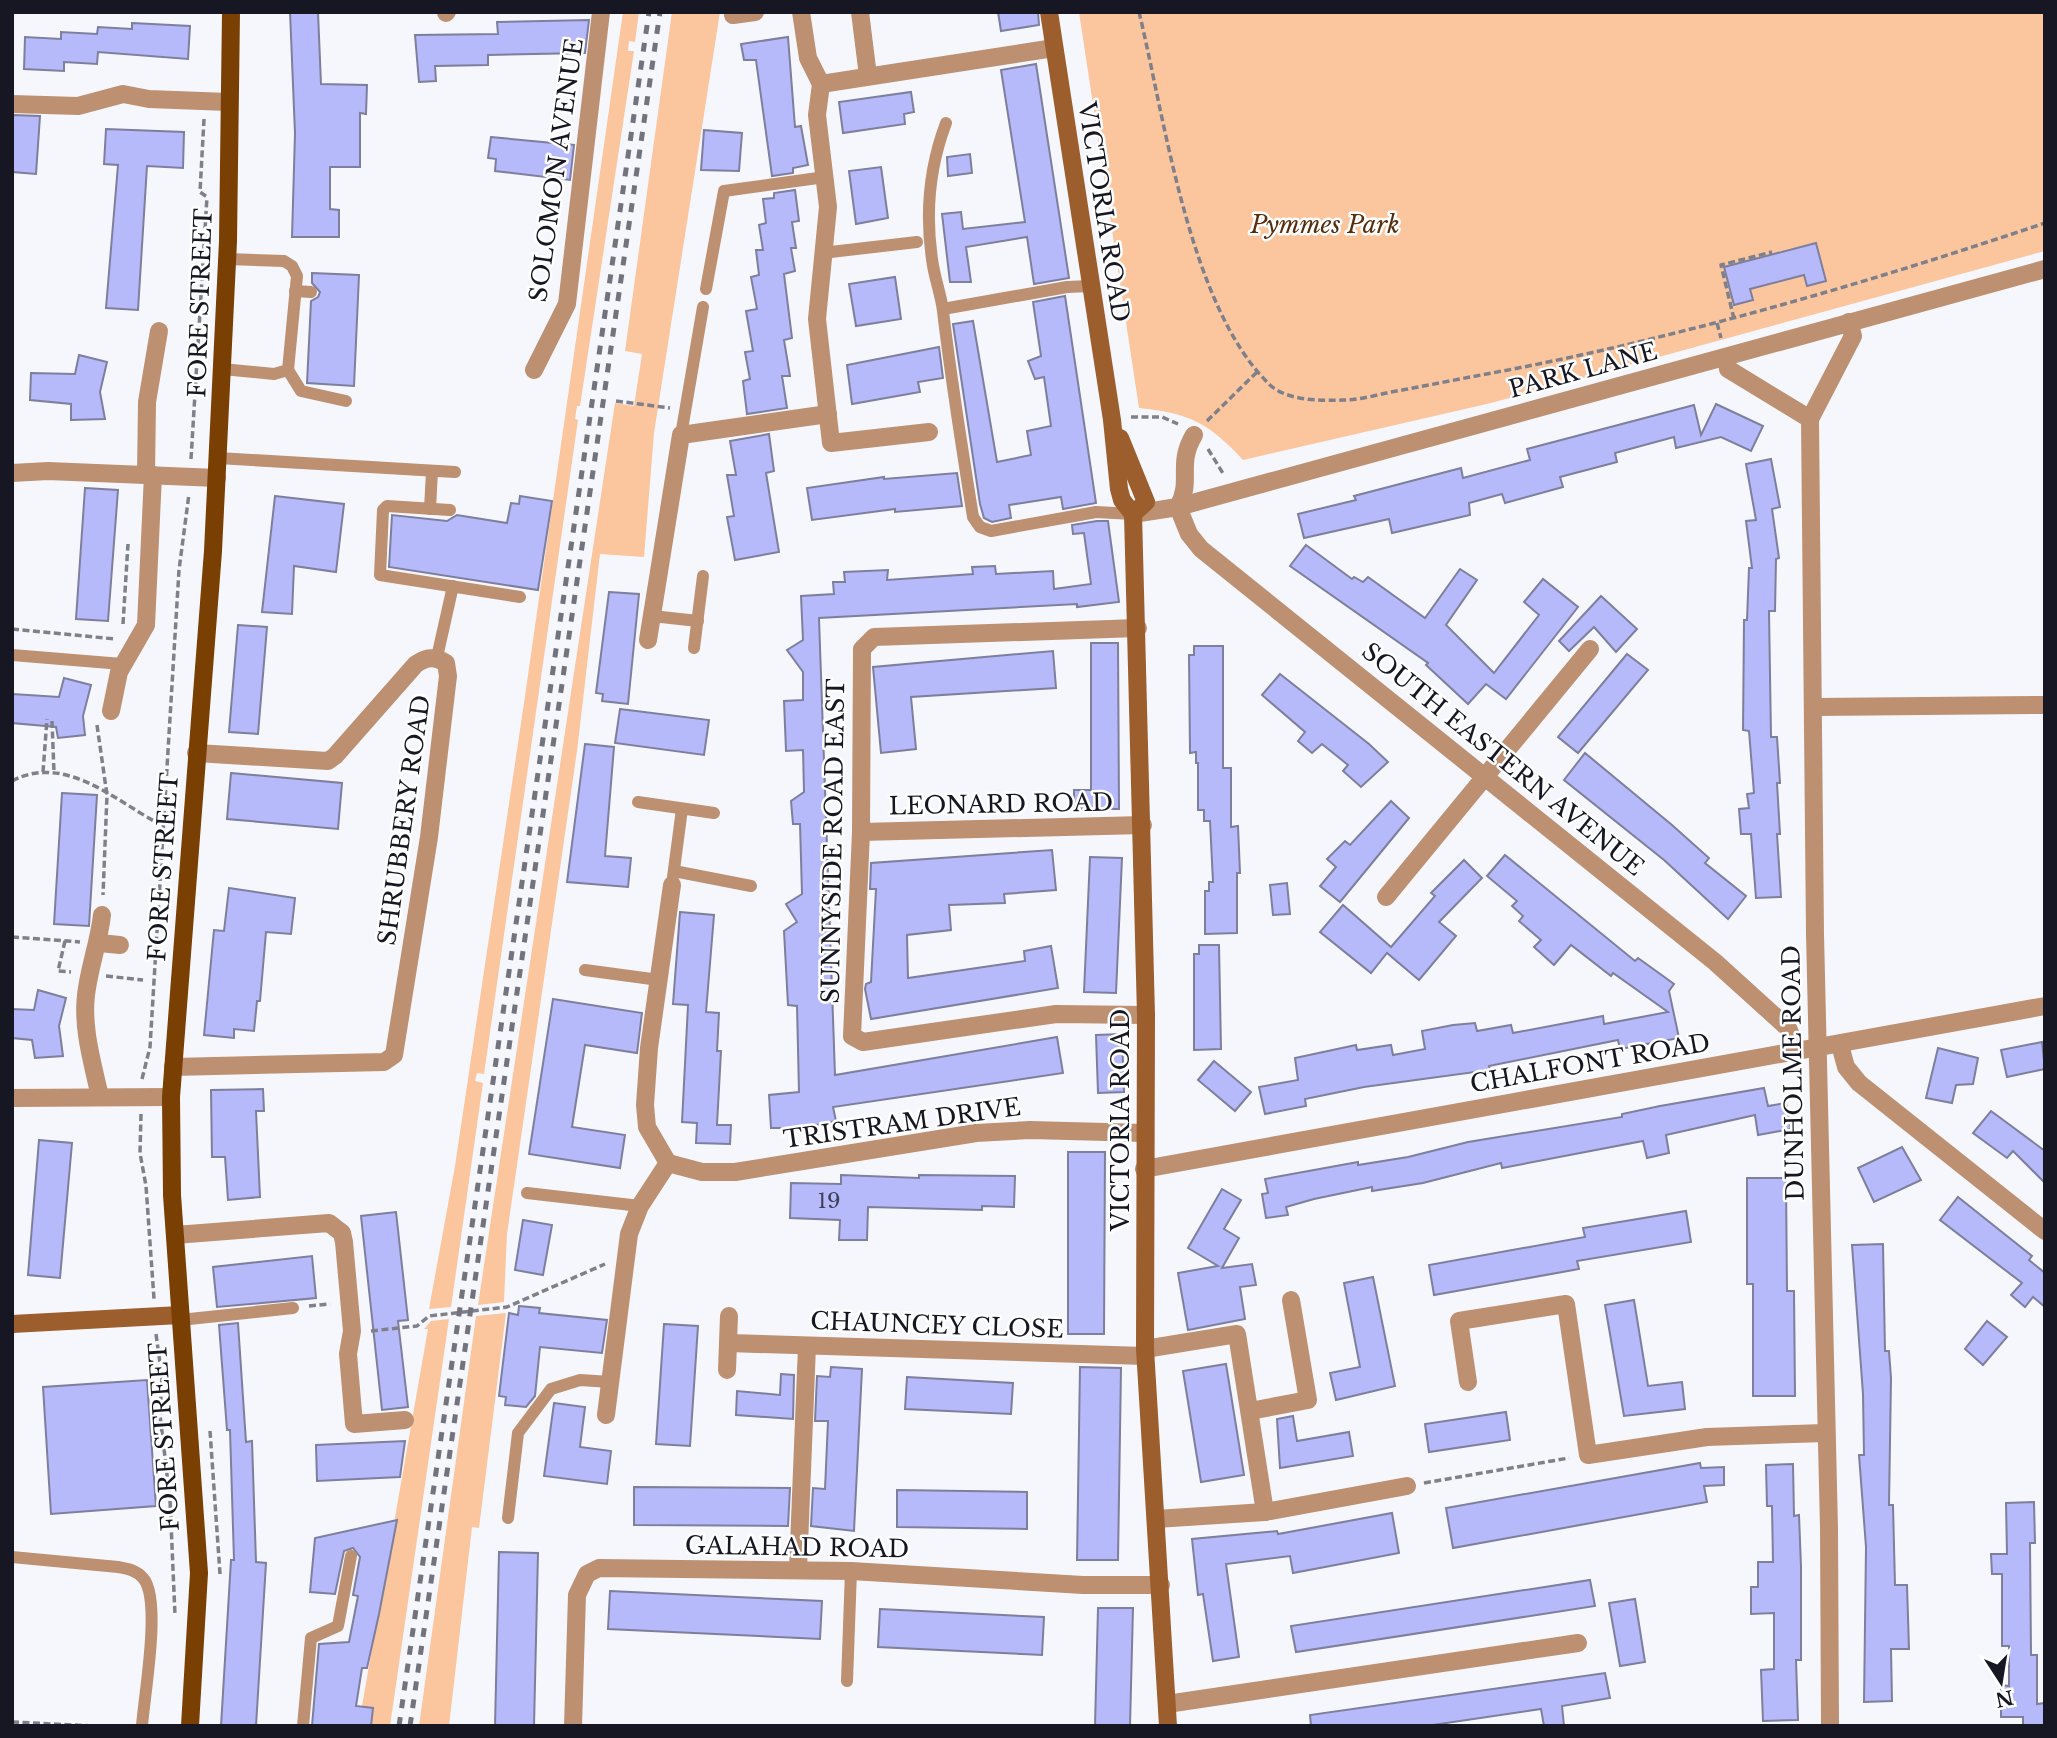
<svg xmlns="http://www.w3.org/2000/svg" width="2057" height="1738" font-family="'Libre Baskerville',serif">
  <rect width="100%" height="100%" fill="#f6f7fd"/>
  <g fill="#fbc59e">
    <polygon points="623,12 639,12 635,42 629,41 628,51 634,51 580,406 577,406 575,419 578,420 484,1074 477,1073 475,1081 483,1083 451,1307 429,1309 455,1166 524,703"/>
    <polygon points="672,12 720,12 654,433 644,557 600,554 577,751 507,1234 504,1302 478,1305 615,403 634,406 642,354 625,351"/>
    <path d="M1079 12H2045V251L1491 403 1243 460C1209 423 1189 413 1139 408Z"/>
    <polygon points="506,1313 479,1528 472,1527 449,1726 419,1726 476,1316"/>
    <polygon points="449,1319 390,1726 371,1726 373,1708 362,1706 428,1329 424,1329 431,1321"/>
  </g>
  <g fill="#b6b9fa" stroke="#7d7f9c" stroke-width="2">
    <polygon points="290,12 318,12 321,84 367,85 366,114 360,113 360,167 330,167 330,209 339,210 339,237 292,237 295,133"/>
    <polygon points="998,12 1038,12 1039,25 1001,31"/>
    <polygon points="589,20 585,53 488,55 488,65 435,66 436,81 419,82 415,35 498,34 497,22"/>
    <polygon points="132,23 190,26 188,59 98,52 97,64 64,62 64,71 24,69 25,37 61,39 61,32 97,34 98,27 132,29"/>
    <polygon points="788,37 795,127 801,126 808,165 793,168 793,173 772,176 756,60 744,60 741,44"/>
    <polygon points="1036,64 1069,278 1034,284 1027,237 966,247 971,282 950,282 942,214 961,212 963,229 1025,222 1001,70"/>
    <polygon points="911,92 914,112 904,114 905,124 843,133 839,102"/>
    <polygon points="13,115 40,116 36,174 12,172"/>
    <polygon points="106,129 184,132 183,168 147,166 138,310 106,308 118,165 104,164"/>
    <polygon points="704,130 742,133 739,171 701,170"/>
    <polygon points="491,137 574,145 570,180 495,171 496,159 488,158"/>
    <polygon points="970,154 972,173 948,176 947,157"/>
    <polygon points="881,167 888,218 856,224 849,171"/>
    <polygon points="795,190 799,221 792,222 796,248 791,248 795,271 784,274 792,338 784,340 790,376 782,376 787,408 747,414 743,381 750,379 745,352 753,351 746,311 757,309 751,277 759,275 756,250 763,250 759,225 766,223 763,199 774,198 774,193"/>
    <polygon points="1816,243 1826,281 1807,286 1804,275 1750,289 1753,300 1734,305 1724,267"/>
    <polygon points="312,273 359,275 354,386 307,383 311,301 318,297 320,292 312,283"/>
    <polygon points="895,277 901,319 856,326 849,284"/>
    <polygon points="1065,296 1096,503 1063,509 1061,497 1009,505 1011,518 992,522 984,518 980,504 953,324 973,321 997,462 1031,455 1027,431 1051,426 1044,377 1035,379 1028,361 1041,356 1033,302"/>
    <polygon points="939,347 943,378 918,382 920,392 852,404 847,365"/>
    <polygon points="79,355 107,362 100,392 105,419 71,420 71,404 30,400 31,373 75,374"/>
    <polygon points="1716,404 1763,426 1751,451 1721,437 1676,448 1674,437 1615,453 1617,462 1560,477 1563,487 1505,503 1502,494 1469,503 1470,515 1392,533 1389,519 1304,538 1298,514 1356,500 1354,496 1461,468 1463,478 1530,460 1527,449 1694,405 1701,435"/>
    <polygon points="769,434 774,471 766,473 779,552 735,560 727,517 734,516 727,475 736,475 730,441"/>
    <polygon points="1771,459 1780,507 1772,509 1779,558 1776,559 1775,611 1769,611 1771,737 1777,737 1780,783 1777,783 1780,834 1777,834 1781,897 1756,898 1751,834 1741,834 1739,809 1749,808 1747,794 1754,793 1749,731 1743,730 1744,620 1747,620 1749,568 1752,568 1746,521 1756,520 1746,464"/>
    <polygon points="957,473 962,506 895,512 895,509 812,520 807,488 884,477 884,479"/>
    <polygon points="85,488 118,490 108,621 76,619"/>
    <polygon points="275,496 344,504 336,572 294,566 292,614 262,612"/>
    <polygon points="520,496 552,501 538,590 389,567 392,515 447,521 457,515 507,523 511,503 519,504"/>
    <polygon points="1097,521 1108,521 1119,602 1077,607 1077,604 819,618 835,1075 1057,1037 1063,1073 833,1107 836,1121 802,1128 771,1128 769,1095 799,1092 797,1006 788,1005 784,931 797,922 786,904 802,894 800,824 793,824 791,801 804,792 803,750 786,751 784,701 803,700 803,672 787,650 803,640 801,596 834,594 833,582 845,582 844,572 888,570 887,580 973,574 972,567 995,566 996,574 1053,571 1054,589 1091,584 1084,533 1073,534 1072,525"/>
    <polygon points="1306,545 1352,579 1354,577 1363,582 1368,577 1425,618 1460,569 1477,580 1446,625 1494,673 1539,615 1524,602 1543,579 1578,607 1506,699 1486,684 1468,704 1426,665 1428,663 1290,566"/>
    <polygon points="609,592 639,594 628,704 602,701 603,694 596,693"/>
    <polygon points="1601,596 1637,629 1616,652 1594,627 1569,651 1559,641"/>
    <polygon points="238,625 267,627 258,734 229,732"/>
    <polygon points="1091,643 1118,643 1119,809 1074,809 1074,790 1091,790"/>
    <polygon points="1194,646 1223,646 1223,768 1231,768 1231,827 1238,826 1240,873 1237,873 1237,933 1205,934 1205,891 1209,891 1209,882 1213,882 1210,821 1204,821 1204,810 1198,810 1198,763 1196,763 1196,752 1190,753 1189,655 1194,655"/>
    <polygon points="1053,651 1056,688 911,697 916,749 881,753 873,667"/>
    <polygon points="1627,654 1648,670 1578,753 1558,737"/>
    <polygon points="1280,674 1369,744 1388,762 1361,787 1343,771 1348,765 1322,744 1312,753 1298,741 1305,732 1262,695"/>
    <polygon points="64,678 91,685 83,716 85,735 58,738 56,727 12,723 13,694 59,697"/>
    <polygon points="620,709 709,720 704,755 615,743"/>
    <polygon points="585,744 614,747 605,856 631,858 628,887 567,882"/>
    <polygon points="1585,753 1672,825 1709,858 1705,863 1746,896 1728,919 1664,860 1564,780"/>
    <polygon points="231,773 342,783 338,829 227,819"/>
    <polygon points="62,793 97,795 89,926 54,924"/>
    <polygon points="1391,801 1409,818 1340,902 1320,886 1336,867 1327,859 1345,841 1350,845"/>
    <polygon points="1052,850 1056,890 1004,894 1005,903 949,905 951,930 907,935 908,978 1025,961 1024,951 1051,946 1058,988 871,1019 865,989 866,984 871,982 876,889 870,889 871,863"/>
    <polygon points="1505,855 1635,961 1638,958 1674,984 1669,991 1679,1038 1620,1049 1618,1040 1489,1066 1490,1070 1364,1087 1305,1099 1306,1106 1265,1114 1259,1087 1298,1080 1295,1058 1356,1045 1357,1050 1391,1045 1393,1055 1425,1049 1422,1031 1453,1025 1475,1023 1477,1031 1511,1025 1513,1033 1603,1016 1604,1024 1668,1012 1613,973 1611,976 1571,945 1554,965 1534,947 1541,940 1519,921 1523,916 1512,906 1517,901 1487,876"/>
    <polygon points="1090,857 1122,858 1116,993 1084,992"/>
    <polygon points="1464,860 1482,878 1439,922 1456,936 1419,980 1387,953 1371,973 1320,932 1343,905 1391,947 1435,896 1431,893"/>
    <polygon points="1287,883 1290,914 1273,915 1270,885"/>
    <polygon points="229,888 295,898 291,934 266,932 260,1001 257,1001 254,1031 234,1029 234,1038 204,1035 214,930 224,931"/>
    <polygon points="680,912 714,915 706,1012 719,1013 717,1051 721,1051 717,1125 731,1125 730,1144 696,1143 697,1123 682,1122 688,1005 673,1004"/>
    <polygon points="1199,945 1219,945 1221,1049 1194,1050 1194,954 1199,954"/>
    <polygon points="38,990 66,998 59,1026 63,1056 35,1058 32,1040 12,1038 12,1009 34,1010"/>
    <polygon points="553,999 642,1013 637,1053 585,1045 572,1127 625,1135 620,1168 529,1154"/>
    <polygon points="1122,1034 1124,1092 1098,1093 1096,1035"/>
    <polygon points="2042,1042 2045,1069 2007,1077 2001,1050"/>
    <polygon points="1938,1048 1978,1058 1973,1084 1956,1085 1952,1103 1926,1098"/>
    <polygon points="1214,1061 1251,1092 1235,1111 1198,1080"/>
    <polygon points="1764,1088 1768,1106 1786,1103 1791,1129 1758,1135 1755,1115 1666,1135 1669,1153 1647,1158 1643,1141 1502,1168 1501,1163 1423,1183 1372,1191 1372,1187 1314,1199 1286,1207 1288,1215 1266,1218 1262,1194 1268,1193 1265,1179 1358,1162 1358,1165 1408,1157 1468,1142 1622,1117 1622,1114 1660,1106"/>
    <polygon points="263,1089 264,1111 256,1111 260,1197 228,1200 225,1157 212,1157 211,1090"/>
    <polygon points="1991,1111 2045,1151 2045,1183 2013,1151 2007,1158 1973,1133"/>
    <polygon points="39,1140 72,1143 60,1278 28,1275"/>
    <polygon points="1902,1147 1921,1180 1874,1202 1858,1168"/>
    <polygon points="1068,1152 1105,1152 1104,1334 1068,1334"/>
    <polygon points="841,1175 919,1178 919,1175 1015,1176 1014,1207 982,1206 982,1210 868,1207 867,1240 839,1240 840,1220 790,1218 791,1183 841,1184"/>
    <polygon points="1747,1178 1786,1178 1787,1291 1794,1291 1795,1396 1753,1396 1753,1284 1747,1284"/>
    <polygon points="1222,1189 1241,1200 1224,1229 1239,1238 1222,1268 1252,1264 1256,1285 1240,1287 1245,1319 1188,1330 1178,1273 1218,1266 1188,1248"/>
    <polygon points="1958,1197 2032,1256 2029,1260 2045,1273 2045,1307 2033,1297 2025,1307 2011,1295 2022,1283 1940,1220"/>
    <polygon points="1686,1211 1691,1242 1577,1261 1579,1269 1434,1295 1429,1265 1585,1237 1583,1228"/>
    <polygon points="396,1212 408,1320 398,1321 408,1407 382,1410 361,1216"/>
    <polygon points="523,1220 552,1225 543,1275 515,1270"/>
    <polygon points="1883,1244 1885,1351 1889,1351 1891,1378 1889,1505 1893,1505 1895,1585 1907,1585 1909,1649 1891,1649 1892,1701 1864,1702 1866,1547 1859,1455 1864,1455 1863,1394 1852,1245"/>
    <polygon points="312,1256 316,1298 217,1307 213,1267"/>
    <polygon points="1373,1277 1395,1386 1336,1400 1330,1373 1360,1367 1344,1283"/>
    <polygon points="1634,1300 1648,1386 1682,1382 1685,1409 1624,1416 1605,1305"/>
    <polygon points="519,1306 540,1308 539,1313 607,1320 602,1353 540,1347 535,1396 526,1407 505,1405 506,1397 499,1396 509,1313 518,1315"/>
    <polygon points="1987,1321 2007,1337 1983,1365 1965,1349"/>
    <polygon points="238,1323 246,1442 252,1441 256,1562 266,1563 256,1726 221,1726 231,1560 234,1560 230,1430 227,1430 219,1325"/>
    <polygon points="664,1324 698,1326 690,1446 656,1444"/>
    <polygon points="1226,1364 1244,1475 1201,1482 1183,1371"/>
    <polygon points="831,1367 862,1369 854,1531 811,1526 813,1488 825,1489 828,1421 815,1421 817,1376 830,1377"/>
    <polygon points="1080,1367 1121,1368 1118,1560 1077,1560"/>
    <polygon points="781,1374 794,1375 793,1419 736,1415 737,1391 780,1395"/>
    <polygon points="907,1377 1013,1383 1011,1414 905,1409"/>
    <polygon points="147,1380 156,1506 51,1514 43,1387"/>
    <polygon points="554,1403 585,1407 580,1447 611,1451 607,1484 544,1476"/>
    <polygon points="1506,1412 1510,1440 1429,1452 1425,1424"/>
    <polygon points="1293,1416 1297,1441 1349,1432 1353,1456 1280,1468 1277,1419"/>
    <polygon points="405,1441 400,1477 317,1481 316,1445"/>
    <polygon points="1700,1463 1701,1468 1724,1467 1724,1485 1704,1486 1707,1502 1453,1548 1446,1508"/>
    <polygon points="1793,1464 1794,1516 1799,1515 1801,1567 1801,1660 1796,1660 1798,1720 1763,1721 1761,1670 1774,1669 1774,1613 1751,1614 1751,1587 1758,1587 1758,1562 1773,1562 1772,1506 1767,1506 1766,1465"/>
    <polygon points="634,1487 790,1488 788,1526 634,1525"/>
    <polygon points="897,1490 1027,1492 1027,1529 897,1527"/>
    <polygon points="2034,1502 2035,1543 2030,1543 2031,1655 2037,1655 2037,1704 2045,1703 2045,1726 2023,1726 2023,1717 2001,1717 2001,1685 2009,1686 2009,1646 2002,1646 2002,1574 1992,1574 1991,1554 2007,1554 2006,1503"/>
    <polygon points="1392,1513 1399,1553 1293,1573 1290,1556 1226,1564 1239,1657 1213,1661 1203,1594 1198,1595 1192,1539 1277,1531 1278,1534"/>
    <polygon points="397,1520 379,1614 367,1668 362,1668 356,1706 373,1708 371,1726 312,1726 319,1644 349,1642 358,1596 353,1595 360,1557 353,1548 344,1551 335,1594 310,1592 315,1538"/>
    <polygon points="499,1552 538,1553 534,1726 495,1726"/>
    <polygon points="1590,1580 1595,1606 1296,1652 1291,1626"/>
    <polygon points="610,1591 822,1601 820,1639 608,1629"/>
    <polygon points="1635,1599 1645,1662 1620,1666 1609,1603"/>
    <polygon points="1098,1608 1133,1608 1130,1726 1095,1726"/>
    <polygon points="880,1609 1044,1617 1042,1655 878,1647"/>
    <polygon points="1605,1673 1610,1698 1562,1706 1564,1726 1544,1726 1541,1709 1426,1726 1311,1726 1310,1715"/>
  </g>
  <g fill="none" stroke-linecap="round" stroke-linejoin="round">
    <g stroke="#7f8089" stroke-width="3.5" stroke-dasharray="7 3.5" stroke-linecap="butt">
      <path d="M1139 12C1165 119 1189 306 1269 384 1286 401 1321 401 1344 400 1360 400 1376 395 1391 392 1425 386 1459 379 1492 373 1680 338 1864 284 2045 223"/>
      <polyline points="204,119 200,192 207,197"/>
      <polyline points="1734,319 1721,265 1772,252"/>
      <polyline points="1717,323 1721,338"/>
      <polyline points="616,401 670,408"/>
      <polyline points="1131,417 1162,417 1178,424"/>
      <polyline points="1207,421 1258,371"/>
      <polyline points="1208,449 1224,475"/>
      <polyline points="191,459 207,197"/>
      <polyline points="123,624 128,544"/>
      <polyline points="12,629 115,639"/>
      <polyline points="52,721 54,772"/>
      <polyline points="97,725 107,795 103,895"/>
      <polyline points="43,772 47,719"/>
      <path d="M12 781C63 754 111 797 154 821"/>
      <polyline points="12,937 80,942"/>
      <polyline points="65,941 58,971 71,972"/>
      <polyline points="106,976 143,980"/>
      <polyline points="142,1079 150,1047 179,570 189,494"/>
      <polyline points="141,1114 140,1153 146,1186 154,1299"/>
      <polyline points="309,1306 330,1304"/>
      <polyline points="371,1331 417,1326 429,1316 507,1307 605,1264"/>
      <polyline points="156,1334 162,1378 160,1415 170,1500 175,1615"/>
      <polyline points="210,1431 220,1574"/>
      <polyline points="1424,1483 1569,1458"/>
      <polyline points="2045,1501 2045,1638"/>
      <polyline points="12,1722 94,1726"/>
    </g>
    <g stroke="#bc9071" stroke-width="12">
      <path d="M946 123C929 168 925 211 932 259 934 277 941 294 943 311 951 380 962 448 973 517L980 527 991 531 1096 512 1133 514"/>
      <polyline points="822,253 917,242"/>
      <polyline points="706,289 724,191 825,177"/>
      <polyline points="295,291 311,292"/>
      <polyline points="943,309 1067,287 1090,286"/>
      <polyline points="222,369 274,374 288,370 297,276 292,266 284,261 227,259"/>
      <polyline points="288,370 301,391 346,401"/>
      <polyline points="681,435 703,307"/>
      <polyline points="218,458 455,472"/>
      <polyline points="430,509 432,471"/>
      <polyline points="450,510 387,506 383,510 380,575 520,597"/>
      <polyline points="652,616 698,621"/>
      <polyline points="694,648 703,576"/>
      <polyline points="12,655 122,664"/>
      <polyline points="437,657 453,586"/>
      <polyline points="638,802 714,813"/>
      <polyline points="674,871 751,886"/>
      <polyline points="673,877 682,809"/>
      <polyline points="585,970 659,980"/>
      <polyline points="527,1193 640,1206"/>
      <polyline points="180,1320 293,1308"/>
      <polyline points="508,1518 518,1433 551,1389 580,1380 610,1382"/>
      <path d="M12 1557 118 1567C128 1569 136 1570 143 1578 162 1599 144 1696 142 1726"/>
      <polyline points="847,1681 851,1571"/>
      <polyline points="303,1726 311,1638 338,1626 351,1556"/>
    </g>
    <g stroke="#bc9071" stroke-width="18">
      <polyline points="801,12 808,58 821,84"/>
      <polyline points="860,12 868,76"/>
      <polyline points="446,13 447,12"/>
      <polyline points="733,15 755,12"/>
      <polyline points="12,104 78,106 123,94 149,99 228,102"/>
      <polyline points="1726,357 1728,369 1810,419"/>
      <polyline points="534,370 567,304 601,12"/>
      <polyline points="929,432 831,443 817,319 828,207 817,115 821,84 1054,48"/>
      <path d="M1194 435C1176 465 1193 480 1178 507L1189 534 1201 549 1715 962 1788 1028 1798 1051"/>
      <polyline points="12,473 48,471 217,478"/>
      <polyline points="146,475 147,402 159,331"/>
      <polyline points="1133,514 1178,507 2045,269"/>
      <polyline points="1138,628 874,637 862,649 861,832 852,1036 863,1042 1056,1014 1146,1015"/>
      <polyline points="648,640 681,435 828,414"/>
      <polyline points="1815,707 2045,705"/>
      <polyline points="111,711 119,672 146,625 153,475"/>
      <polyline points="861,832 1143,825"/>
      <polyline points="1386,897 1590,649"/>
      <polyline points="99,943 120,945"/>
      <polyline points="1840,1045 1846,1067 1859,1083 2045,1231"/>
      <path d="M173 1067 384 1062 394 1055 429 837 448 676 446 663C434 656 427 657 416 664L335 756 328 761 196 753"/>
      <path d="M100 1097C93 1064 82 1029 86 995 89 968 99 942 102 915"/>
      <polyline points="12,1098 171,1097"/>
      <polyline points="668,1163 702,1172 735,1172 976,1133 1030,1130 1144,1133"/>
      <polyline points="1144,1169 2045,1006"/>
      <polyline points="175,1235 329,1223 342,1233 344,1242 352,1331 348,1354 354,1424 405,1420"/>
      <polyline points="728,1343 1145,1356"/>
      <polyline points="1145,1349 1237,1334 1265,1512"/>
      <polyline points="727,1370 729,1316"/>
      <polyline points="1468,1382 1459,1321 1566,1304 1588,1455 1707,1437 1825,1433"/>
      <polyline points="1250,1411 1308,1400 1291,1300"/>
      <polyline points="606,1415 629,1234 640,1206 668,1163 647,1127 645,1105 649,1048 672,885"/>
      <polyline points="1156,1519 1265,1512 1407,1486"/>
      <polyline points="798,1570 807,1346"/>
      <polyline points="1167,1704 1578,1643"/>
      <polyline points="573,1726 577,1595 587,1574 599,1568 851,1571 1083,1585 1161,1585"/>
      <polyline points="1830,1726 1829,1528 1815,934 1810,419 1853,336 1849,322"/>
    </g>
    <g stroke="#9c5e2c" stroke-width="18">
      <polyline points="1049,12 1112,420 1119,489 1122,500 1133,514 1146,1015 1145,1349 1168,1726"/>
      <polyline points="1120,438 1146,502 1133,514"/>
      <polyline points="12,1324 180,1315"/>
    </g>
    <polyline stroke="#7a3f03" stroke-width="18" points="190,1726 199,1573 172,1195 171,1097 213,551 228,241 231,12"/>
    <g stroke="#72737c" stroke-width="5" stroke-dasharray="9 9" stroke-linecap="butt">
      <polyline points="399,1726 649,12"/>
      <polyline points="410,1726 660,12"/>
    </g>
  </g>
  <g text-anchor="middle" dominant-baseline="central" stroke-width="5" stroke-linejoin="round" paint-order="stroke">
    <g font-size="21" fill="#3e4058">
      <text x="829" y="1201">19</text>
    </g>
    <g font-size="24" fill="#161722" stroke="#fff">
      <text transform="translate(556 170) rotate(-82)">SOLOMON AVENUE</text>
      <text transform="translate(1104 212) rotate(81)">VICTORIA ROAD</text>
      <text transform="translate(200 303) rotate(-88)">FORE STREET</text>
      <text transform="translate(1583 370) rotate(-15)">PARK LANE</text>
      <text transform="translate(1503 759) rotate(39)">SOUTH EASTERN AVENUE</text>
      <text transform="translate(1001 804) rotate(-1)">LEONARD ROAD</text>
      <text transform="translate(404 820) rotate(-82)">SHRUBBERY ROAD</text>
      <text transform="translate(833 841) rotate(-89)">SUNNYSIDE ROAD EAST</text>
      <text transform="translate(163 867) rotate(-86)">FORE STREET</text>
      <text transform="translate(1590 1063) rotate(-10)">CHALFONT ROAD</text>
      <text transform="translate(1793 1073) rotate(-91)">DUNHOLME ROAD</text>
      <text transform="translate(1120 1120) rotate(-90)">VICTORIA ROAD</text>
      <text transform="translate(902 1123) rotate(-8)">TRISTRAM DRIVE</text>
      <text transform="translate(937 1325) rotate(2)">CHAUNCEY CLOSE</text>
      <text transform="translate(164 1437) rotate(-94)">FORE STREET</text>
      <text transform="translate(797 1547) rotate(1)">GALAHAD ROAD</text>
    </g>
    <g font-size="24" font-style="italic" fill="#562e0d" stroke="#fff">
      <text x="1325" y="224">Pymmes Park</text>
    </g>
  </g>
  <rect width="2057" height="1738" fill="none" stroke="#161722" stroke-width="28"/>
  <g transform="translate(2001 1682) rotate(168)" stroke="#ffffff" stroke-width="5" paint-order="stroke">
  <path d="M0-5L12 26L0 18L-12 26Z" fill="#161722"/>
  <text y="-10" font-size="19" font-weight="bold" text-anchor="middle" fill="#161722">N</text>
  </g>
</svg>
